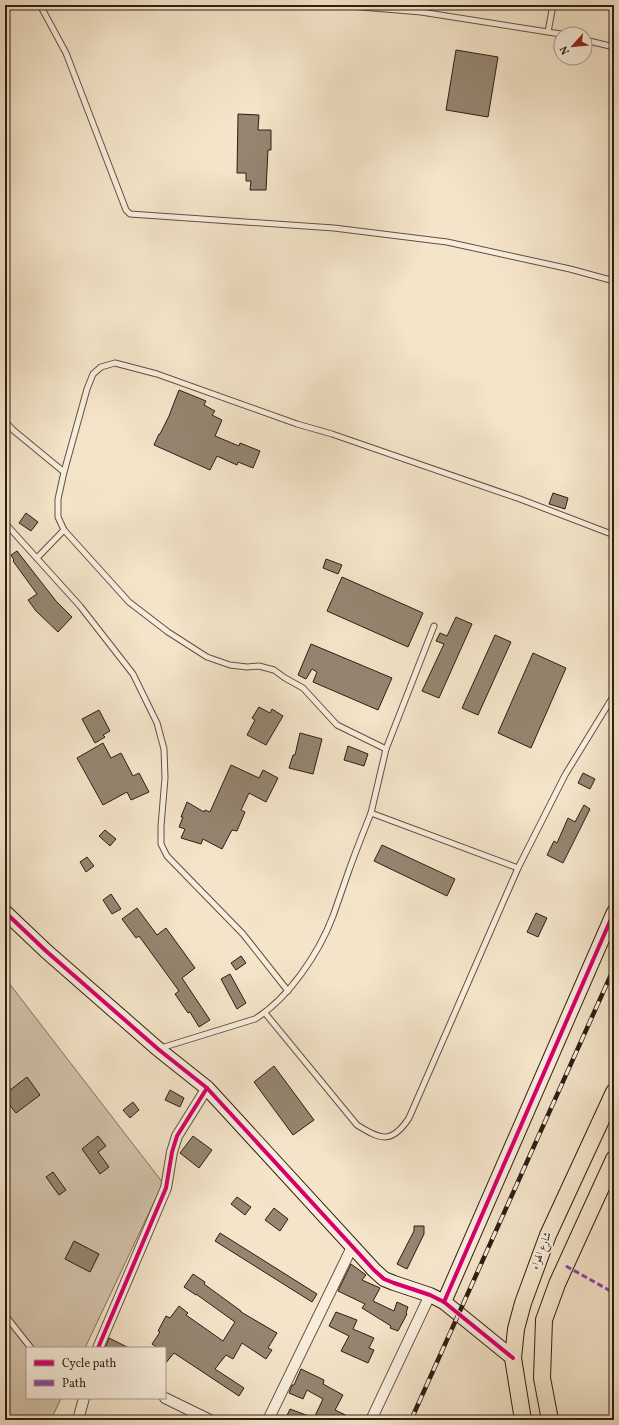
<svg xmlns="http://www.w3.org/2000/svg" width="619" height="1425" font-family="Vollkorn,Amiri,serif">
  <rect width="100%" height="100%" fill="#f4e4c9"/>
  <filter id="stains"><feTurbulence type="fractalNoise" baseFrequency=".005" numOctaves="4"/><feColorMatrix values="0 0 0 0 .2 0 0 0 0 .09 0 0 0 0 .02 0 0 0 .5 -.17"/></filter>
  <radialGradient id="worn" r=".72"><stop offset=".6" stop-color="#630" stop-opacity="0"/><stop offset="1" stop-color="#630" stop-opacity=".3"/></radialGradient>
  <polygon fill="#d3c2aa" stroke="#81705e" points="5,978 163,1183 85,1348 27,1348 27,1398 61,1398 51,1420 5,1420"/>
  <g fill="#958571" stroke="#2f1e12">
    <polygon points="456,50 498,57 488,117 446,110"/>
    <polygon points="238,114 259,115 258,130 271,130 271,150 268,150 266,190 250,190 251,181 246,181 246,173 237,173"/>
    <polygon points="179,390 206,401 204,405 215,411 212,415 222,420 215,436 239,446 240,443 260,451 253,468 238,462 237,465 217,456 210,470 154,445 159,434 160,434 169,416"/>
    <polygon points="553,493 568,498 565,509 549,504"/>
    <polygon points="26,513 38,522 31,531 19,523"/>
    <polygon points="17,551 56,601 72,617 58,632 36,611 28,600 37,594 13,561 14,560 11,555"/>
    <polygon points="326,559 342,565 338,574 323,568"/>
    <polygon points="342,577 423,613 408,647 327,611"/>
    <polygon points="456,617 472,624 439,698 422,691 444,644 436,641 440,633 447,636"/>
    <polygon points="495,635 511,642 478,715 462,708"/>
    <polygon points="311,644 392,678 378,710 313,682 317,672 312,669 306,679 298,675"/>
    <polygon points="533,653 566,668 531,748 498,733"/>
    <polygon points="259,707 270,713 272,709 283,716 266,745 247,735 255,720 252,718"/>
    <polygon points="99,710 110,731 103,735 105,737 95,743 82,719"/>
    <polygon points="300,733 322,739 313,774 289,768 293,755 295,755"/>
    <polygon points="103,743 111,758 121,753 133,776 139,773 149,792 131,800 127,792 103,805 77,758"/>
    <polygon points="348,746 368,754 364,766 344,760"/>
    <polygon points="231,765 259,778 263,770 278,778 266,802 249,793 241,810 245,812 237,831 232,830 222,849 203,839 201,844 181,838 185,829 179,827 183,817 181,817 187,802 204,812 205,810 210,812"/>
    <polygon points="583,773 595,779 590,789 578,783"/>
    <polygon points="584,805 590,809 563,863 547,855 554,841 557,843 568,818 575,822"/>
    <polygon points="105,830 116,839 110,846 99,836"/>
    <polygon points="382,845 455,879 447,896 374,861"/>
    <polygon points="87,857 94,866 86,872 80,862"/>
    <polygon points="111,894 121,909 112,914 103,900"/>
    <polygon points="137,908 157,935 166,928 195,968 182,978 210,1020 199,1027 190,1012 188,1013 175,994 179,991 139,936 136,938 122,919"/>
    <polygon points="536,913 547,918 538,937 527,932"/>
    <polygon points="241,956 246,963 236,970 231,963"/>
    <polygon points="230,974 246,1003 237,1009 221,979"/>
    <polygon points="274,1066 314,1120 293,1135 254,1082"/>
    <polygon points="27,1077 40,1095 16,1113 5,1099 5,1094"/>
    <polygon points="170,1090 184,1098 180,1107 165,1100"/>
    <polygon points="133,1102 139,1110 130,1118 123,1110"/>
    <polygon points="98,1136 106,1146 98,1152 109,1167 100,1174 82,1149"/>
    <polygon points="193,1136 212,1150 199,1168 180,1153"/>
    <polygon points="53,1172 66,1190 59,1195 46,1177"/>
    <polygon points="237,1197 251,1207 245,1215 231,1204"/>
    <polygon points="274,1208 288,1219 280,1231 265,1220"/>
    <polygon points="414,1226 424,1226 424,1234 407,1269 397,1264 414,1231"/>
    <polygon points="220,1233 317,1294 312,1302 215,1241"/>
    <polygon points="74,1241 99,1254 90,1272 65,1259"/>
    <polygon points="351,1264 366,1275 362,1280 380,1288 373,1301 394,1311 397,1302 408,1307 406,1313 407,1314 398,1331 390,1328 391,1326 362,1308 365,1304 338,1291"/>
    <polygon points="193,1274 205,1282 204,1284 241,1311 241,1312 277,1333 268,1348 272,1350 266,1359 242,1343 233,1359 226,1355 215,1369 244,1388 239,1396 174,1353 165,1364 165,1348 158,1348 152,1344 160,1332 158,1331 166,1316 170,1318 179,1306 188,1313 186,1315 223,1341 235,1322 196,1294 196,1295 184,1287"/>
    <polygon points="336,1312 357,1320 353,1329 374,1338 369,1348 374,1350 368,1363 341,1351 349,1336 329,1326"/>
    <polygon points="109,1338 129,1348 105,1348"/>
    <polygon points="301,1369 324,1380 323,1384 343,1395 335,1410 356,1420 285,1420 290,1409 314,1418 323,1399 307,1390 303,1399 289,1393 292,1385 294,1385"/>
  </g>
  <g fill="none" stroke-linecap="round" stroke-linejoin="round">
    <defs>
      <g id="lane">
        <polyline points="40,5 66,53 126,210 130,214 334,228 447,242 570,269 614,281"/>
        <polyline points="338,5 421,12 561,34"/>
        <polyline points="548,32 553,5"/>
        <polyline points="585,40 614,47"/>
        <polyline points="5,421 13,430 64,472"/>
        <polyline points="5,523 80,606 133,674 157,723 164,749 165,778 161,826 161,844 167,856 243,934 288,991"/>
        <polyline points="37,558 64,530"/>
        <polyline points="386,749 337,725 303,688 285,678 274,670 259,666 247,667 230,665 207,657 168,632 129,602 64,530 58,517 58,499 64,472 87,389 93,374 101,367 115,363 157,374 297,424 332,434 520,499 614,535"/>
        <polyline points="371,813 386,749 434,626"/>
        <path d="M265 1013 357 1125C381 1140 392 1144 409 1118L518 868 565 775 614 695"/>
        <path d="M161 1048 255 1019C289 998 319 953 333 916 338 902 343 887 348 873 355 853 363 833 371 813L518 868"/>
        <polyline points="5,1315 31,1348"/>
      </g>
      <g id="street">
        <polyline points="98,1348 166,1188 172,1152 177,1136 207,1088"/>
        <polyline points="165,1398 210,1420"/>
        <polyline points="78,1420 84,1398"/>
        <polyline points="268,1420 352,1247"/>
        <polyline points="371,1420 430,1295"/>
      </g>
      <g id="secondary">
        <polyline points="5,912 46,951 158,1049 207,1088 374,1270 384,1279 394,1283 430,1295 444,1302 513,1358"/>
        <polyline points="444,1302 614,912"/>
      </g>
      <g id="primary">
        <polyline points="523,1420 513,1358 516,1329 523,1303 548,1235 614,1092"/>
        <polyline points="550,1420 542,1378 544,1320 557,1284 614,1159"/>
      </g>
    </defs>
    <use href="#lane" stroke="#605040" stroke-width="7"/>
    <use href="#street" stroke="#605040" stroke-width="12"/>
    <use href="#secondary" stroke="#2f1e12" stroke-width="16"/>
    <use href="#primary" stroke="#2f1e12" stroke-width="18"/>
    <use href="#lane" stroke="#f8eddc" stroke-width="5"/>
    <use href="#street" stroke="#f8eddc" stroke-width="10"/>
    <use href="#secondary" stroke="#f8eddc" stroke-width="14"/>
    <use href="#primary" stroke="#f4e4c9" stroke-width="16"/>
    <defs>
      <polyline id="rail" points="411,1420 614,968"/>
    </defs>
    <use href="#rail" stroke="#2f1e12" stroke-width="4.5"/>
    <use href="#rail" stroke="#f8eddc" stroke-width="3" stroke-dasharray="9" stroke-linecap="butt"/>
    <polyline stroke="#8e44ad" stroke-width="3" stroke-dasharray="6 3" stroke-linecap="butt" points="566,1266 614,1293"/>
    <defs>
      <g id="cycleway">
        <polyline points="5,912 46,951 158,1049 207,1088 374,1270 384,1279 394,1283 430,1295 444,1302 513,1358"/>
        <polyline points="444,1302 614,912"/>
        <polyline points="98,1348 166,1188 172,1152 177,1136 207,1088"/>
      </g>
    </defs>
    <use href="#cycleway" stroke="#f8eddc" stroke-width="6"/>
    <use href="#cycleway" stroke="#d6006c" stroke-width="4"/>
  </g>
  <g text-anchor="middle" dominant-baseline="central" stroke-width="4" stroke-linejoin="round" paint-order="stroke">
    <g font-size="11" fill="#2f1e12" stroke="#f8eddc">
      <text transform="translate(542 1251) rotate(-69)">شارع الهواء</text>
    </g>
  </g>
  <rect width="619" height="1425" fill="none" stroke="#f4e4c9" stroke-width="20"/>
  <rect x="6" y="6" width="607" height="1413" fill="none" stroke="#2f1e12" stroke-width="2"/>
  <rect x="10" y="10" width="599" height="1405" fill="none" stroke="#2f1e12"/>
  <rect x="26" y="1347" width="140" height="52" fill="#f8eddc" stroke="#a89a8b"/>
  <rect x="34" y="1360" width="20" height="6" fill="#d6006c" stroke="#a89a8b"/>
  <text x="62" y="1367" font-size="12" fill="#2f1e12">Cycle path</text>
  <rect x="34" y="1380" width="20" height="6" fill="#8e44ad" stroke="#a89a8b"/>
  <text x="62" y="1387" font-size="12" fill="#2f1e12">Path</text>
  <g transform="translate(573 46) rotate(243)"><circle r="19" fill="#f8eddc" stroke="#a89a8b"/>
  <path d="M0-3L7 15L0 10L-7 15Z" fill="#8f2418"/>
  <text y="-6" font-size="11" font-weight="bold" text-anchor="middle" fill="#2f1e12">N</text>
  </g>
  <rect width="100%" height="100%" filter="url(#stains)"/>
  <rect width="100%" height="100%" fill="url(#worn)"/>
</svg>
